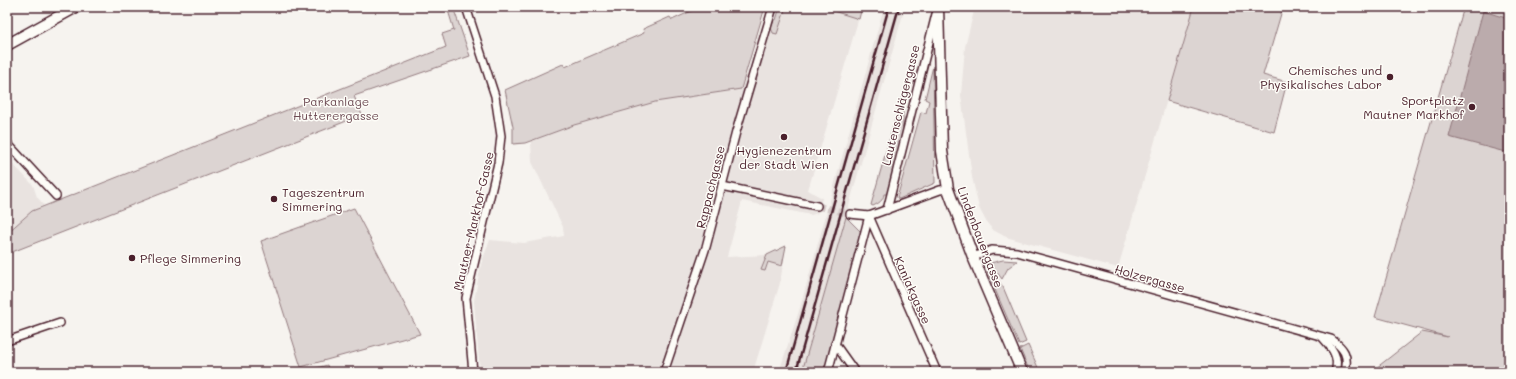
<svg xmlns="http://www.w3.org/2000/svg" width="1516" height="379" font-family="Mali,sans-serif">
  <rect width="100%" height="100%" fill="#f6f3ef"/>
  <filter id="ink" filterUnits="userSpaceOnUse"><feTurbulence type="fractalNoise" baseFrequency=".025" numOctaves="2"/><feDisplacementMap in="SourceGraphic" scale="8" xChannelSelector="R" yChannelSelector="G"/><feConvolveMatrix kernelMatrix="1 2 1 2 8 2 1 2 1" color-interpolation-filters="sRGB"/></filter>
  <g filter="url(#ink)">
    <g fill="#e9e3e0">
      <polygon points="786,7 862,7 808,190 822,198 818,213 811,215 742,201 727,257 768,255 786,246 780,283 753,372 480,372 474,301 481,264 490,240 524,243 564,236 563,227 532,162 531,141 574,125 655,102 741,89"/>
      <polygon points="884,7 905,7 802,372 779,372 800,308"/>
      <polygon points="975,7 1194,7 1118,268 1006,237 993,230 987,223 979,208 972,177 961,95 965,47"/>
      <polygon points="7,158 33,185 37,197 44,205 32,211 7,233"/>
    </g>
    <g fill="#dcd4d2" stroke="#937a7e">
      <polygon points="447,7 453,7 470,56 354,96 362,115 7,254 7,233 32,211 446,47 442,34 454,30"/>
      <polygon points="700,7 765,7 741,89 655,102 574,125 525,143 513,144 513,127 505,90 563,64 565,67 644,33 643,29 670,17 672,20"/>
      <polygon points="780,7 786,7 777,34 773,33 771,28 774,20 776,20"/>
      <polygon points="820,7 862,7 859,19"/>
      <polygon points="1194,7 1283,7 1263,75 1287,82 1274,132 1167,101"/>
      <polygon points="1464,7 1509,7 1509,372 1371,372 1422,332 1448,337 1375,317"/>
      <polygon points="933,66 935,183 899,199 897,198 921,112 926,113 929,101 925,99"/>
      <path d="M903 97V135L887 194H884C883 201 879 203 873 206L871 205 901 98Z"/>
      <polygon points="354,208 420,334 301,367 261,241"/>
      <polygon points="846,217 861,232 825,372 802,372"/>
      <polygon points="786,246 782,266 768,262 765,271 761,270 767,255"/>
      <polygon points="1003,260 1017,261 1008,268 1002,279 990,263"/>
      <polygon points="991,270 1003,287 1026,342 1019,345 987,271"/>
      <polygon points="1028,345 1040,372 1030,372 1020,349"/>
      <polygon points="327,365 329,372 303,372"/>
    </g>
    <polygon fill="#bbabac" stroke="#8e7378" points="1483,11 1509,19 1509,153 1449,137"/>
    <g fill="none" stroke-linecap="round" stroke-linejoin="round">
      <polyline stroke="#d4c9c8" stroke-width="7" stroke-dasharray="7 3.5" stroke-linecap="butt" points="817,206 850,214"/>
      <defs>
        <g id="street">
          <polyline points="466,7 495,96 501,136 498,163 466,298 473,372"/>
          <polyline points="7,143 56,196"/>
          <polyline points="722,186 817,206"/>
          <polyline points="887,210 936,14"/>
          <polyline points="850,214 869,216 940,190 948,189"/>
          <polyline points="869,216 937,372"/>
          <path d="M973 257 992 250 1017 252 1331 339C1344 348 1349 355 1345 372"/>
          <path d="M1322 337C1332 348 1340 357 1335 372"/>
          <polyline points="7,341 60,323"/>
          <polyline points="835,344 855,372"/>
          <polyline points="664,372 706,247 736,132 773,7"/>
          <polyline points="828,372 869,216"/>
        </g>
        <g id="secondary">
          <polyline points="938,7 942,151 948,189 973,257 1022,372"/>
          <polyline points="7,45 76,7"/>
        </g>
      </defs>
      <use href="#street" stroke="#4a1f2b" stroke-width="10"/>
      <use href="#secondary" stroke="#4a1f2b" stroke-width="13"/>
      <use href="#street" stroke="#fdfcf7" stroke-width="7"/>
      <use href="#secondary" stroke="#fdfcf7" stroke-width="10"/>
      <g stroke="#4a1f2b" stroke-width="2.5">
        <polyline points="786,372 889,7"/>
        <polyline points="796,372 899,7"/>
      </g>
    </g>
  </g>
  <g fill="#4a1f2b" stroke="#fdfcf7" stroke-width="1.5">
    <circle cx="1390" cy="77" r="4"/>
    <circle cx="1472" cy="107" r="4"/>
    <circle cx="784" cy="137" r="4"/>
    <circle cx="274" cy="199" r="4"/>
    <circle cx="132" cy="258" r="4"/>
  </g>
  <g text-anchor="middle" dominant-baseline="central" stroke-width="3" stroke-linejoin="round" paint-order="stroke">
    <g font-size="12" fill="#4a1f2b" stroke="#fdfcf7" text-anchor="end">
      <text x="1382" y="70">Chemisches und<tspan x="1382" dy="14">Physikalisches Labor</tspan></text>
      <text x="1464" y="100">Sportplatz<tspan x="1464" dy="14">Mautner Markhof</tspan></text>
      <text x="784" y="150" text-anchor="middle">Hygienezentrum<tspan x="784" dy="14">der Stadt Wien</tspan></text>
      <text x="282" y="192" text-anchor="start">Tageszentrum<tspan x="282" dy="14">Simmering</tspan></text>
      <text x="140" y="258" text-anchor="start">Pflege Simmering</text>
    </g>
    <g font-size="12" fill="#6e4c55" stroke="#fdfcf7">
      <text x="336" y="101">Parkanlage<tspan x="336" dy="14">Hutterergasse</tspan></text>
    </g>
    <g font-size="12" fill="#4a1f2b" stroke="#fdfcf7">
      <text transform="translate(900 105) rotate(-76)">Lautenschlägergasse</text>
      <text transform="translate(710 187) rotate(-76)">Rappachgasse</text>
      <text transform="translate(473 221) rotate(-77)">Mautner-Markhof-Gasse</text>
      <text transform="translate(981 237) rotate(69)">Lindenbauergasse</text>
      <text transform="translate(1150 278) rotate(16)">Holzergasse</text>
      <text transform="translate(913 290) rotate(66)">Kaniakgasse</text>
    </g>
  </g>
  <rect width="1516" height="379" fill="none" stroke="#fdfcf7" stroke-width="24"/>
  <rect x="12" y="12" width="1492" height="355" fill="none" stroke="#4a1f2b" stroke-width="1.5" filter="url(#ink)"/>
</svg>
